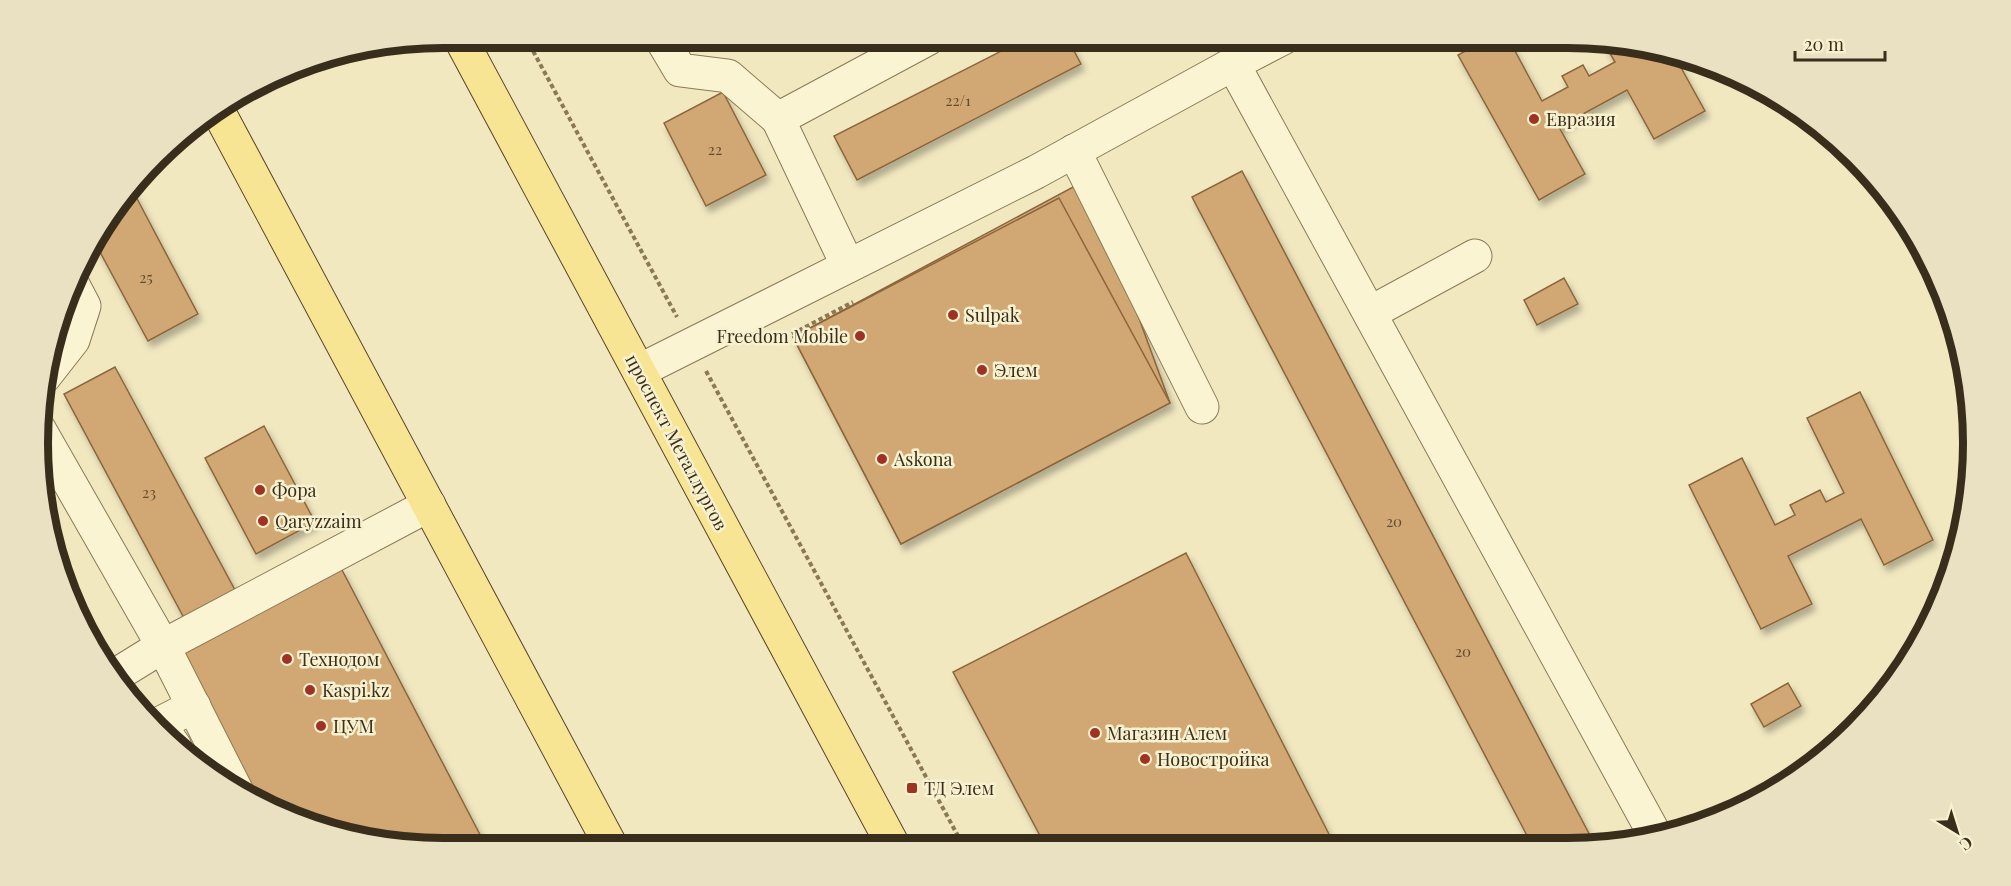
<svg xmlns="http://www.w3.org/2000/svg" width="2011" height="886" font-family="'Playfair Display',serif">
  <defs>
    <filter id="shadow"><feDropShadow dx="3.5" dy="6" stdDeviation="3" flood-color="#0004"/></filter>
  </defs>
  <rect width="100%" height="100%" fill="#f1e8c0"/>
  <g fill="#d1a773" stroke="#8b653b" stroke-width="1.5" filter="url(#shadow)">
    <polygon points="1027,38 1067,38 1081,64 857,180 834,136"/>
    <polygon points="1489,38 1508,38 1542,101 1568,87 1562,76 1583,65 1589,76 1615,62 1604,43 1674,55 1705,111 1654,139 1627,90 1559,127 1585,174 1539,200 1458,55"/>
    <polygon points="723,92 766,175 706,206 664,123"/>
    <polygon points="1242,171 1595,845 1532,845 1192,197"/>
    <polygon points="1088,179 1170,403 901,544 793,337"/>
    <polygon points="133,191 198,314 148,341 93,239"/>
    <polygon points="1059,198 1170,403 901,544 793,337"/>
    <polygon points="1564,278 1578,304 1537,325 1524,300"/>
    <polygon points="115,367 235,590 184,618 64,394"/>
    <polygon points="1860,392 1933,540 1884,565 1861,519 1788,556 1812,604 1761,629 1689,485 1742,458 1775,525 1795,515 1790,505 1820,490 1826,502 1844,493 1807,418"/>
    <polygon points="264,426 315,522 256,554 205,458"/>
    <polygon points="1186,553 1335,846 1046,847 953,672"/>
    <polygon points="341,568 487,848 443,848 312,827 257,802 178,651"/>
    <polygon points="1788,683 1801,706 1764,727 1751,704"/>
  </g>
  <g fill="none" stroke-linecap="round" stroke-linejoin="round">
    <defs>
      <g id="minor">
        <polyline points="661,38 680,70 728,76 778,119"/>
        <polyline points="1233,64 1283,38"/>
        <polyline points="1074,151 1202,407"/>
        <polyline points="848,266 778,119 929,38"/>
        <polyline points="1370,313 1475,256"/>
        <polyline points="639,371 1036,172 1233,64 1655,835"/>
        <polyline points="44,377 73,340 84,306 74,287"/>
        <polyline points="39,429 163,646 116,675"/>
        <polyline points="159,724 175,747"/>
        <polyline points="157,725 194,706"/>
        <polyline points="237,792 163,646 429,505"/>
      </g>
      <g id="major">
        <polyline points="460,38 894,847"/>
        <polyline points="217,109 612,848"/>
      </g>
    </defs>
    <use href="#minor" stroke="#8b7956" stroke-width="35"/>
    <use href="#major" stroke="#58462b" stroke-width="35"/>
    <g stroke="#8b7956" stroke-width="4" stroke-dasharray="4.5 3" stroke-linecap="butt">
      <polyline points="526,38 677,317"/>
      <polyline points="792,334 853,302"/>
      <polyline points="706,371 964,847"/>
    </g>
    <use href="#minor" stroke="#fbf4d3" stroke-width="33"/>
    <use href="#major" stroke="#f7e594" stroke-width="33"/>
  </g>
  <g fill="#9e3223" stroke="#f8f1d0" stroke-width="2">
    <circle cx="1534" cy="119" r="6"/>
    <circle cx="953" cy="315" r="6"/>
    <circle cx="860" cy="336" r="6"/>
    <circle cx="982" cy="370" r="6"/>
    <circle cx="882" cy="459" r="6"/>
    <circle cx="260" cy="490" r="6"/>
    <circle cx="263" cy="521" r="6"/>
    <circle cx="287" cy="659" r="6"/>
    <circle cx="310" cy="690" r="6"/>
    <circle cx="321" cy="726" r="6"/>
    <circle cx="1095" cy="733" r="6"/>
    <circle cx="1145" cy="759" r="6"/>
    <rect x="906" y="782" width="12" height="12" rx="3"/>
  </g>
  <g text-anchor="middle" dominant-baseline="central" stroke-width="5" stroke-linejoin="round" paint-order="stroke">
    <g font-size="15" fill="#5f4c32">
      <text x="958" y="100">22/1</text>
      <text x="715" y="149">22</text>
      <text x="146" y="277">25</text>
      <text x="149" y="492">23</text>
      <text x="1394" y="521">20</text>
      <text x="1463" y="651">20</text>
    </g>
    <g font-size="18" fill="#392e1c" stroke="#f8f1d0" text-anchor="start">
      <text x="1546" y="119">Евразия</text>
      <text x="965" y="315">Sulpak</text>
      <text x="848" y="336" text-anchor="end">Freedom Mobile</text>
      <text x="994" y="370">Элем</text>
      <text x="894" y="459">Askona</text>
      <text x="272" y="490">Фора</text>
      <text x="275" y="521">Qaryzzaim</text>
      <text x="299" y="659">Технодом</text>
      <text x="322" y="690">Kaspi.kz</text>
      <text x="333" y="726">ЦУМ</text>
      <text x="1107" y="733">Магазин Алем</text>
      <text x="1157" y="759">Новостройка</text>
      <text x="924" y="788">ТД Элем</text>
    </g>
    <g font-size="18" fill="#392e1c" stroke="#f8f1d0">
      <text transform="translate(677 442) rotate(62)">проспект Металлургов</text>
    </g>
  </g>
  <path d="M0 0H2011V886H0ZM443 48H1568A395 395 0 0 1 1963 443V443A395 395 0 0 1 1568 838H443A395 395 0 0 1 48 443V443A395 395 0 0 1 443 48Z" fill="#e9e1c2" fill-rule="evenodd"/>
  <path fill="none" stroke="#392e1c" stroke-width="8" d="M443 48H1568A395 395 0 0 1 1963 443V443A395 395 0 0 1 1568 838H443A395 395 0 0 1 48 443V443A395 395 0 0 1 443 48Z"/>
  <g transform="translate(1957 832) rotate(142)" stroke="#f8f1d0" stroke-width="4.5" paint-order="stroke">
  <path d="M0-4.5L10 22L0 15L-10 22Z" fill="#392e1c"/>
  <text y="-9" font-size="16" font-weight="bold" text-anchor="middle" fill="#392e1c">С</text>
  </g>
  <path d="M1795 51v9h90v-9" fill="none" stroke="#392e1c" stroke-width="3"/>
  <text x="1804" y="51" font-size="18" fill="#392e1c" stroke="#f8f1d0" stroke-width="4.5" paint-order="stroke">20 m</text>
</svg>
